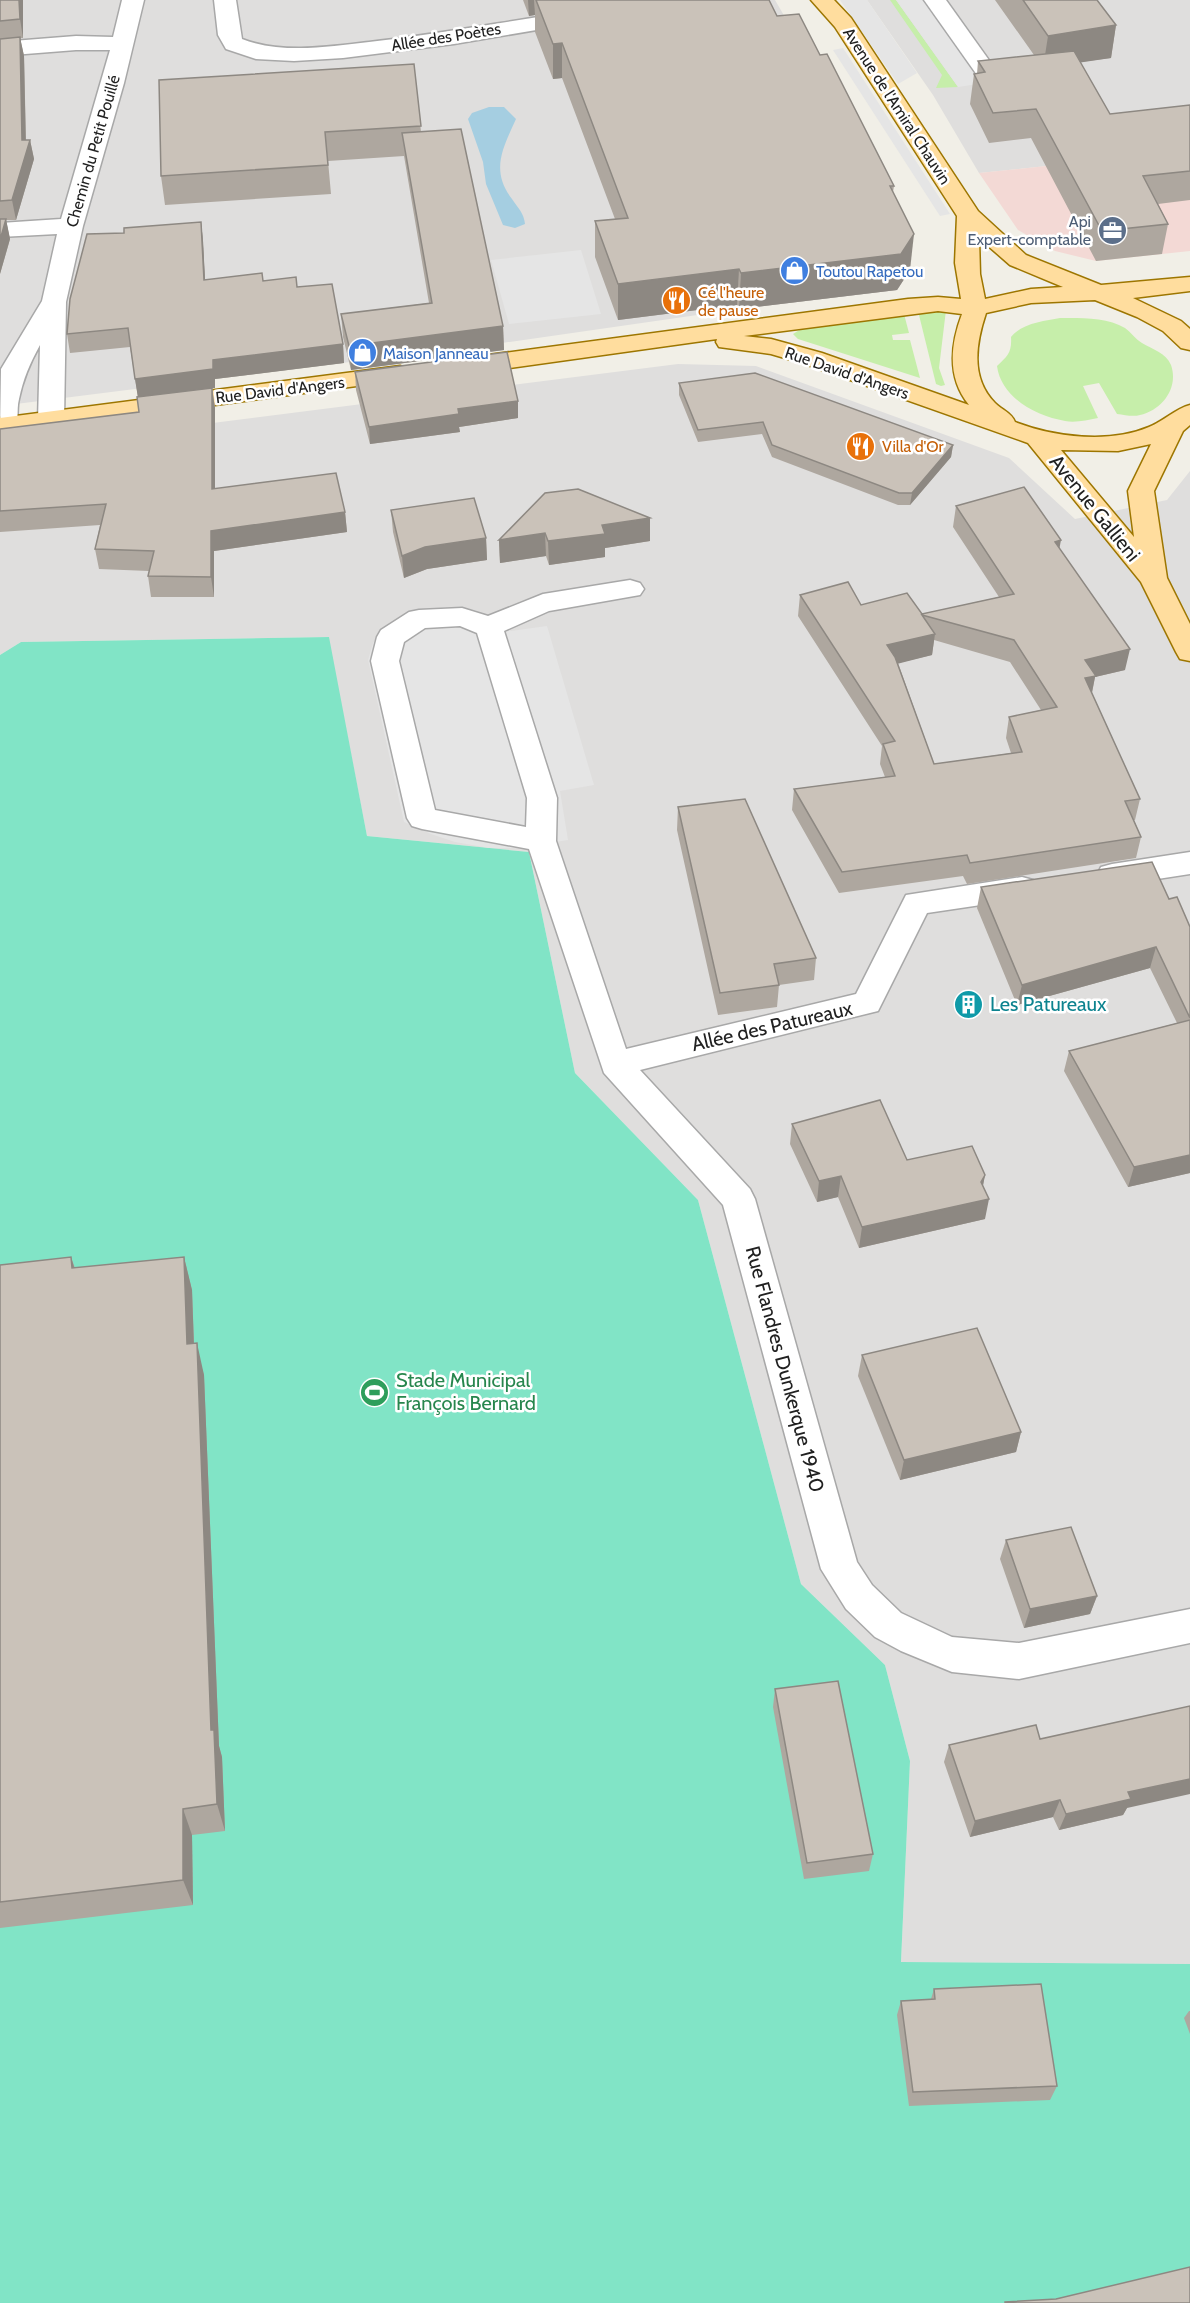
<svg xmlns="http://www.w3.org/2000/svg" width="1190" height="2303" font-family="Cabin,sans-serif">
  <rect width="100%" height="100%" fill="#f1efe7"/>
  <g fill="#dfdedd">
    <polygon points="0,0 775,0 884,188 910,270 897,290 739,309 502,343 0,406"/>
    <polygon points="867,0 1190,0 1190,134 1047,166 979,173 933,95"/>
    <polygon points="678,364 756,366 1009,458 1075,519 1167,500 1190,471 1190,1964 901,1962 910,1761 885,1665 801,1584 698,1200 575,1073 529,852 367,836 328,637 21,642 0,655 0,450"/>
  </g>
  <polygon fill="#f3d9d5" points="1190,134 1190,251 1096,261 1055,251 1018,230 979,173 1046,166"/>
  <g fill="#c6eeaa">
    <polygon points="890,0 896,0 958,87 936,88 942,75"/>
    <polygon points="946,310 939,368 945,385 941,386 936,384 918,311"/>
    <polygon points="904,314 909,333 892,335 893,340 910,340 920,378 798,339 793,334 801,329"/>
    <path d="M1060 318C1080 318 1107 317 1125 328 1131 332 1135 339 1142 343 1152 349 1166 353 1171 365 1179 388 1162 410 1140 415 1133 417 1125 415 1117 414L1099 383 1083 386 1098 418C1087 420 1076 423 1065 421 1035 416 1001 397 997 366 1008 356 1012 352 1011 337 1022 323 1044 321 1060 318Z"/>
  </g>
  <polygon fill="#81e4c6" points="329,637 367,836 529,852 575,1073 698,1200 801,1584 885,1665 910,1761 901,1962 1190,1964 1190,2303 0,2303 0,655 21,642"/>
  <g fill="#e5e5e5">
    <polygon points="840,0 867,0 917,73 898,84"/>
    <polygon points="896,0 924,0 984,83 958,87"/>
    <polygon points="843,48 950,214 940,216 833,50"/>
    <polygon points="581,250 601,314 509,324 491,260"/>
    <polygon points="450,607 475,610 495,619 511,631 547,626 594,785 560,791 568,840 516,848 489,848 455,842 431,834 404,822 368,660 373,643 385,628 403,616 426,609"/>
  </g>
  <path fill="#a5cee1" d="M489 107H504L516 119C503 148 490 170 512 199 518 208 524 213 525 224L515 228 503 225 486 184 483 162 468 119 472 113Z"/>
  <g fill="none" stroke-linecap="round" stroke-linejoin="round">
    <defs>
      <g id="minor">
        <path d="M122 0H144L124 83 83 226 66 302 64 420 60 426 51 428 42 426 38 420 40 345C30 363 23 379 19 399 16 410 20 422 13 432L0 433 1 369 42 301 57 234 0 237V223L61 219 110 50H76L0 56V42L76 36 113 37Z"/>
        <path d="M214 0H236L242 39C281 54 328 47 369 42 439 34 508 21 578 11L586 12 589 17 586 22 578 23 454 44 343 58 294 61 256 59 226 49 218 35Z"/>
        <polygon points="924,0 946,0 1001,77 998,82 990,84 982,82"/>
        <path d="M630 580 640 583 644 589 640 595 549 611 504 631 557 798 556 841 626 1049 856 994 906 895 1022 877 1033 880 1037 888 1033 896 1022 899 927 913 878 1011 640 1070 750 1189 755 1199 857 1562 872 1585 901 1613 952 1637 1019 1643 1190 1609V1643L1019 1679 952 1672 901 1651 875 1637 846 1609 821 1569 723 1205 604 1073 529 849 422 829 412 826 407 818 371 661 377 637 381 630 409 612 419 610 462 608 488 616 543 594ZM460 626 477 633 527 798 526 827 435 810 399 661 404 642 425 628Z"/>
        <polygon points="1190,852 1190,874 1112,886 1101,883 1097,875 1101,867 1112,864"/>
      </g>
      <g id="major">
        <path d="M811 0H834L851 18 978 211 1026 255 1101 285 1190 277V291L1133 298 1181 321 1190 329V350L1181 348 1163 331 1137 317 1095 300 1031 303 986 313C976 343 970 378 995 403 1002 410 1012 413 1015 422 1054 437 1109 444 1149 427 1164 421 1175 409 1190 405V425L1183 431 1154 491 1167 578 1190 624V661L1180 659 1176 652 1141 582 1028 443 805 364 771 354 719 347 716 342 717 339 466 374 457 371 453 366 457 361 466 358 908 299 938 297 961 299 955 263 957 216 835 27ZM979 238 1010 265 1063 287 1031 289 985 299 980 274ZM938 311 962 314C950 346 947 378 969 405L822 353 771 339 744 336ZM1151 444 1128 491 1134 537 1061 450 1118 451Z"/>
        <polygon points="400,366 409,369 413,374 409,379 0,434 0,418"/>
      </g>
    </defs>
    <use href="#minor" stroke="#a8a8a8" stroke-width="3"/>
    <use href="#major" stroke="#9d7600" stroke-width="3"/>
    <use href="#minor" fill="#fff" fill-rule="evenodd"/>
    <use href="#major" fill="#ffdd9e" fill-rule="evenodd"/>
  </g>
  <g fill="#aea79f" fill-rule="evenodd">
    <polygon points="0,0 23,0 23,38 20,38 24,56 26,140 30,140 34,159 16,220 6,220 10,239 0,274"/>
    <polygon points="523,0 769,0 777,16 820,55 894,186 893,192 910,270 897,290 739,309 737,305 618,320 595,257 595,221 615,219 562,78 553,79 535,32 535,15 529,16"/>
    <polygon points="995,0 1097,0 1116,25 1111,58 1080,62 1110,114 1190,105 1190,200 1158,204 1168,224 1162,254 1096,261 1031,138 989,143 970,104 974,74 977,74 978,61 1034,55"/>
    <polygon points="414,64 421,132 503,326 504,350 351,370 343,337 341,314 429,303 404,156 328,161 331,194 165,205 161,176"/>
    <polygon points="201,222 203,241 205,280 263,281 297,287 343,344 344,363 215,379 215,388 212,388 215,408 215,488 345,512 347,532 214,551 214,597 151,597 148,576 149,571 99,569 95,549 100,525 0,532 0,429 139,412 138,397 130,347 70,353 67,334 124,233"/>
    <polygon points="355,372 518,401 518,418 459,427 460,432 370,444 356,390"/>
    <polygon points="679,383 953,445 951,457 910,505 898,505 772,457 762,434 698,442 679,395"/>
    <path d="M956 506 1060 549 1125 670 1095 677 1092 693 1140 799 1135 820H1134L1141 837 1136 858 967 884 963 876 839 893 792 810 794 789 885 777 880 764 882 746 798 616 800 595 922 614 999 597 953 527ZM934 640 1010 662 1041 710 1009 717 1006 738 1011 753 934 764 898 663 932 655Z"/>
    <polygon points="391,510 486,538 487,560 427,569 404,578 393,532"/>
    <polygon points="650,518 650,541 605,548 605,557 549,565 546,556 500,563 499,540"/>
    <polygon points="678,807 816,958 814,980 779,985 777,1007 718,1015 677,830"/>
    <polygon points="981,887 1169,899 1190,927 1190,1173 1128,1187 1064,1071 1069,1051 1177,1023 1150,968 1017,1005 977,908"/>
    <polygon points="792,1124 907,1160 985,1175 983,1185 985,1219 859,1248 838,1197 817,1202 790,1144"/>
    <polygon points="71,1257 75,1268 184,1257 192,1290 194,1343 204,1375 219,1746 222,1757 225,1831 192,1835 193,1905 0,1928 0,1265"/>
    <polygon points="862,1355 1021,1432 1016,1452 900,1480 858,1376"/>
    <polygon points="1006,1540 1097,1596 1090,1614 1024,1628 1000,1559"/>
    <polygon points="775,1689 873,1854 869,1871 804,1879 773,1707"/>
    <polygon points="1040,1739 1127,1808 1123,1815 1059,1830 1053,1817 970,1837 944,1762 949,1745"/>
    <polygon points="934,1989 1057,2086 1050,2100 909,2106 897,2015 901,2001 931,1999"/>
    <polygon points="1189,2011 1190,2011 1190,2034 1184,2018"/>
  </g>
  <g fill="#8d8882">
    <polygon points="19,0 23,0 23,38 20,19"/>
    <polygon points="528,0 534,0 535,15 529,16"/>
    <polygon points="1116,25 1111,58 1043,68 1048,36"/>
    <polygon points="20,37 24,56 26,154 30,140 34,159 16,220 12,200 22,140"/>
    <polygon points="562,43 562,78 553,79 553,44"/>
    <polygon points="6,219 10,239 0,274 0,240"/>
    <polygon points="201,222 203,241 206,299 204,280"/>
    <polygon points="914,234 910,270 897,290 739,309 741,273"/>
    <polygon points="739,269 737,305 618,320 618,284"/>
    <polygon points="503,326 504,350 351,370 349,346"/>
    <polygon points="343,344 344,363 215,379 215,388 212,388 215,408 215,509 138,398 135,379 213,360"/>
    <polygon points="518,401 518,418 459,427 460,432 370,444 369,427 458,409"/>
    <polygon points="953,445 951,457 910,505 912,493"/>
    <polygon points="345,512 347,532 214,551 214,597 211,577 211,531"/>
    <polygon points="650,518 650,541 605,548 605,557 549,565 548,541 602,525"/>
    <polygon points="545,533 546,556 500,563 499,540"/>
    <polygon points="486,538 487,560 427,569 404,578 402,556 425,547"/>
    <polygon points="1061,540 1057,561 1055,542"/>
    <polygon points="935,634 932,655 885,667 887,645"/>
    <polygon points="1130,649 1125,670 1095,677 1091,697 1081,699 1085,660"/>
    <polygon points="1156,947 1150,968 1017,1005 1022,985"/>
    <polygon points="1190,1155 1190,1173 1128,1187 1134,1167"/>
    <polygon points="985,1175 981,1196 989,1199 985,1219 859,1248 862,1227 981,1182"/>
    <polygon points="841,1176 838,1197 817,1202 819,1181"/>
    <polygon points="71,1257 81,1290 72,1268"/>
    <polygon points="184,1257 192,1290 195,1376 187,1344"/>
    <polygon points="197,1343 204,1375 219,1746 222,1757 225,1831 217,1804 211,1730"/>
    <polygon points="1021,1432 1016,1452 900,1480 904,1460"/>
    <polygon points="1097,1596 1090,1614 1024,1628 1030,1609"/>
    <polygon points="1190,1779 1190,1794 1127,1808 1123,1815 1059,1830 1066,1814 1128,1792"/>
    <polygon points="1060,1800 1053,1817 970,1837 975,1821"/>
    <polygon points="183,1809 192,1835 193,1905 183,1880"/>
  </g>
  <g fill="#cac2b9" stroke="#8d8882" stroke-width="1.5" fill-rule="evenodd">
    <polygon points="0,0 19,0 20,19 0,21"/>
    <polygon points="536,0 769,0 777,16 799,14 820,55 827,54 894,186 890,186 914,234 901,254 741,273 739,269 618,284 595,221 628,218 562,43 553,44"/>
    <polygon points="1023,0 1097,0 1116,25 1048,36"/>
    <polygon points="20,37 22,140 30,140 12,200 0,201 0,39"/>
    <polygon points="1074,51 1110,114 1190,105 1190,171 1143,176 1168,224 1102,231 1036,109 993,113 974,74 985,72 978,61"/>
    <polygon points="414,64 421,126 325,132 328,165 161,176 159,80"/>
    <polygon points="461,129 503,326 349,346 341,314 432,303 402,133"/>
    <polygon points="0,219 6,219 0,240"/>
    <polygon points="201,222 204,280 262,273 263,281 296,277 297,287 332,284 343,344 213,360 213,369 135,379 128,328 67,334 70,299 87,234 124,233 124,228"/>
    <polygon points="507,352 518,401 458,409 459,414 369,427 355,372"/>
    <polygon points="755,373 953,445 912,493 899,493 772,445 763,422 698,430 679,383"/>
    <polygon points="212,388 212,489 336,473 345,512 211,531 211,577 148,576 154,551 95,549 106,504 0,511 0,429 139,412 137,397"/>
    <path d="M1024 487 1061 540 1055 542 1130 649 1085 660 1096 676 1085 678 1140 799 1125 801 1141 837 970 863 967 855 842 872 794 789 895 776 883 744 895 741 800 595 848 582 861 605 907 593 922 614 1014 594 956 506ZM922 615 1014 640 1057 707 1009 717 1022 752 934 764 895 657 887 645 935 634Z"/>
    <polygon points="578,489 650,518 602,525 605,534 548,541 545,533 499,540 545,493"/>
    <polygon points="474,498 486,538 425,547 402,556 391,510"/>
    <polygon points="745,799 816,958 774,964 779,985 720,993 678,807"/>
    <polygon points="1152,862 1169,899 1177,897 1190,927 1190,1018 1156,947 1022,985 981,887"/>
    <polygon points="1190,1020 1190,1155 1134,1167 1069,1051"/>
    <polygon points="880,1100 907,1160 972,1146 985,1175 981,1182 989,1199 862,1227 841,1176 819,1181 792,1124"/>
    <polygon points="71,1257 72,1268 184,1257 187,1344 197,1343 211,1730 214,1730 217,1804 183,1809 183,1880 0,1902 0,1265"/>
    <polygon points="977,1328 1021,1432 904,1460 862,1355"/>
    <polygon points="1071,1527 1097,1596 1030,1609 1006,1540"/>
    <polygon points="838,1681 873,1854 807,1863 775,1689"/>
    <polygon points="1190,1706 1190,1779 1128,1792 1131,1799 1066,1814 1060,1800 975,1821 949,1745 1036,1725 1040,1739"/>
    <polygon points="1041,1984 1057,2086 913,2092 901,2001 935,1999 934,1989"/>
    <polygon points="1190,2267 1190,2303 1005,2303 1005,2302 1056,2299"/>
  </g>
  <defs>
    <symbol id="office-disc" viewBox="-11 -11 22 22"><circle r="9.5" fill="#5c6f8a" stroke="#fff"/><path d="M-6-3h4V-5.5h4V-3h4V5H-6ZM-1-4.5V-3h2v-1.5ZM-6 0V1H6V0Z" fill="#fff"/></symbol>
    <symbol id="shop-disc" viewBox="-11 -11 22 22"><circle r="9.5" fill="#3f7fe0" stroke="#fff"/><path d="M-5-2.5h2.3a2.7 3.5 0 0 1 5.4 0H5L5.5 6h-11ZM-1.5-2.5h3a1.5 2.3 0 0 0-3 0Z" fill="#fff"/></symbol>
    <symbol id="restaurant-disc" viewBox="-11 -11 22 22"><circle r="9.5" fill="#e8710a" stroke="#fff"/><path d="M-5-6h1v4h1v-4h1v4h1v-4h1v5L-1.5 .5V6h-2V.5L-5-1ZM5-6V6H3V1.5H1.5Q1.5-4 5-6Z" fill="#fff"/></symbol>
    <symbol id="building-disc" viewBox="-11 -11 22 22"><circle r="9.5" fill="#0f9aa8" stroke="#fff"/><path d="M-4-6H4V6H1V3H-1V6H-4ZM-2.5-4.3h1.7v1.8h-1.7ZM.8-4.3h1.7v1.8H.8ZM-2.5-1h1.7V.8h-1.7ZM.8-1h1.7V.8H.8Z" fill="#fff"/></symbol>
    <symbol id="stadium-disc" viewBox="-11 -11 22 22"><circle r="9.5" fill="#2e9e5b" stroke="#fff"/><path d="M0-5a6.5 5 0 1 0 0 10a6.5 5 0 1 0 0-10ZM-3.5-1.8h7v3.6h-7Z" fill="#fff"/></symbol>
  </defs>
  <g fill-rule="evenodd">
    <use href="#office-disc" x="1096" y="214" width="33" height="33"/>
    <use href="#shop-disc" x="778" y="254" width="33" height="33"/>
    <use href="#restaurant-disc" x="660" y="284" width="33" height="33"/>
    <use href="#shop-disc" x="346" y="336" width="33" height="33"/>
    <use href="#restaurant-disc" x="844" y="430" width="33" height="33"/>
    <use href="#building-disc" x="952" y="988" width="33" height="33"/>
    <use href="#stadium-disc" x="358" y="1376" width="33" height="33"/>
  </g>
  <g text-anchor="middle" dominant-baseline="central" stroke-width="5" stroke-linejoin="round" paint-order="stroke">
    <g font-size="16" fill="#212121" stroke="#fff">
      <text transform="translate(446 37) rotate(-9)">Allée des Poètes</text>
      <text transform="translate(897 106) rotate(57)">Avenue de l'Amiral Chauvin</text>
      <text transform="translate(93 151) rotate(-74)">Chemin du Petit Pouillé</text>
      <text transform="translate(847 373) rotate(19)">Rue David d'Angers</text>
      <text transform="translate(280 390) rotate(-7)">Rue David d'Angers</text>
    </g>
    <g font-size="16" fill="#4e5e75" stroke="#fff" text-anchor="end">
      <text x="1091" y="221">Api<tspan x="1091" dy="18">Expert-comptable</tspan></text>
    </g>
    <g font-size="16" fill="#366cbe" stroke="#fff" text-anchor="start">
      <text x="816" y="271">Toutou Rapetou</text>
      <text x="383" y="353">Maison Janneau</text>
    </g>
    <g font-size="16" fill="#c56008" stroke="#fff" text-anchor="start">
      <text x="698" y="292">Cé l'heure<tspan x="698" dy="18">de pause</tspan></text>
      <text x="882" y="446">Villa d'Or</text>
    </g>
    <g font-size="20" fill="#212121" stroke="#fff">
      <text transform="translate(1095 508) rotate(51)">Avenue Gallieni</text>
      <text transform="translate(772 1026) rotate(-13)">Allée des Patureaux</text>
      <text transform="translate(785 1369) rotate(75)">Rue Flandres Dunkerque 1940</text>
    </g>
    <g font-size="20" fill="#0d838f" stroke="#fff" text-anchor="start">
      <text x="990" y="1004">Les Patureaux</text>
    </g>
    <g font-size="20" fill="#27864d" stroke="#fff" text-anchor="start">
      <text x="396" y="1380">Stade Municipal<tspan x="396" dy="23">François Bernard</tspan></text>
    </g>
  </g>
</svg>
